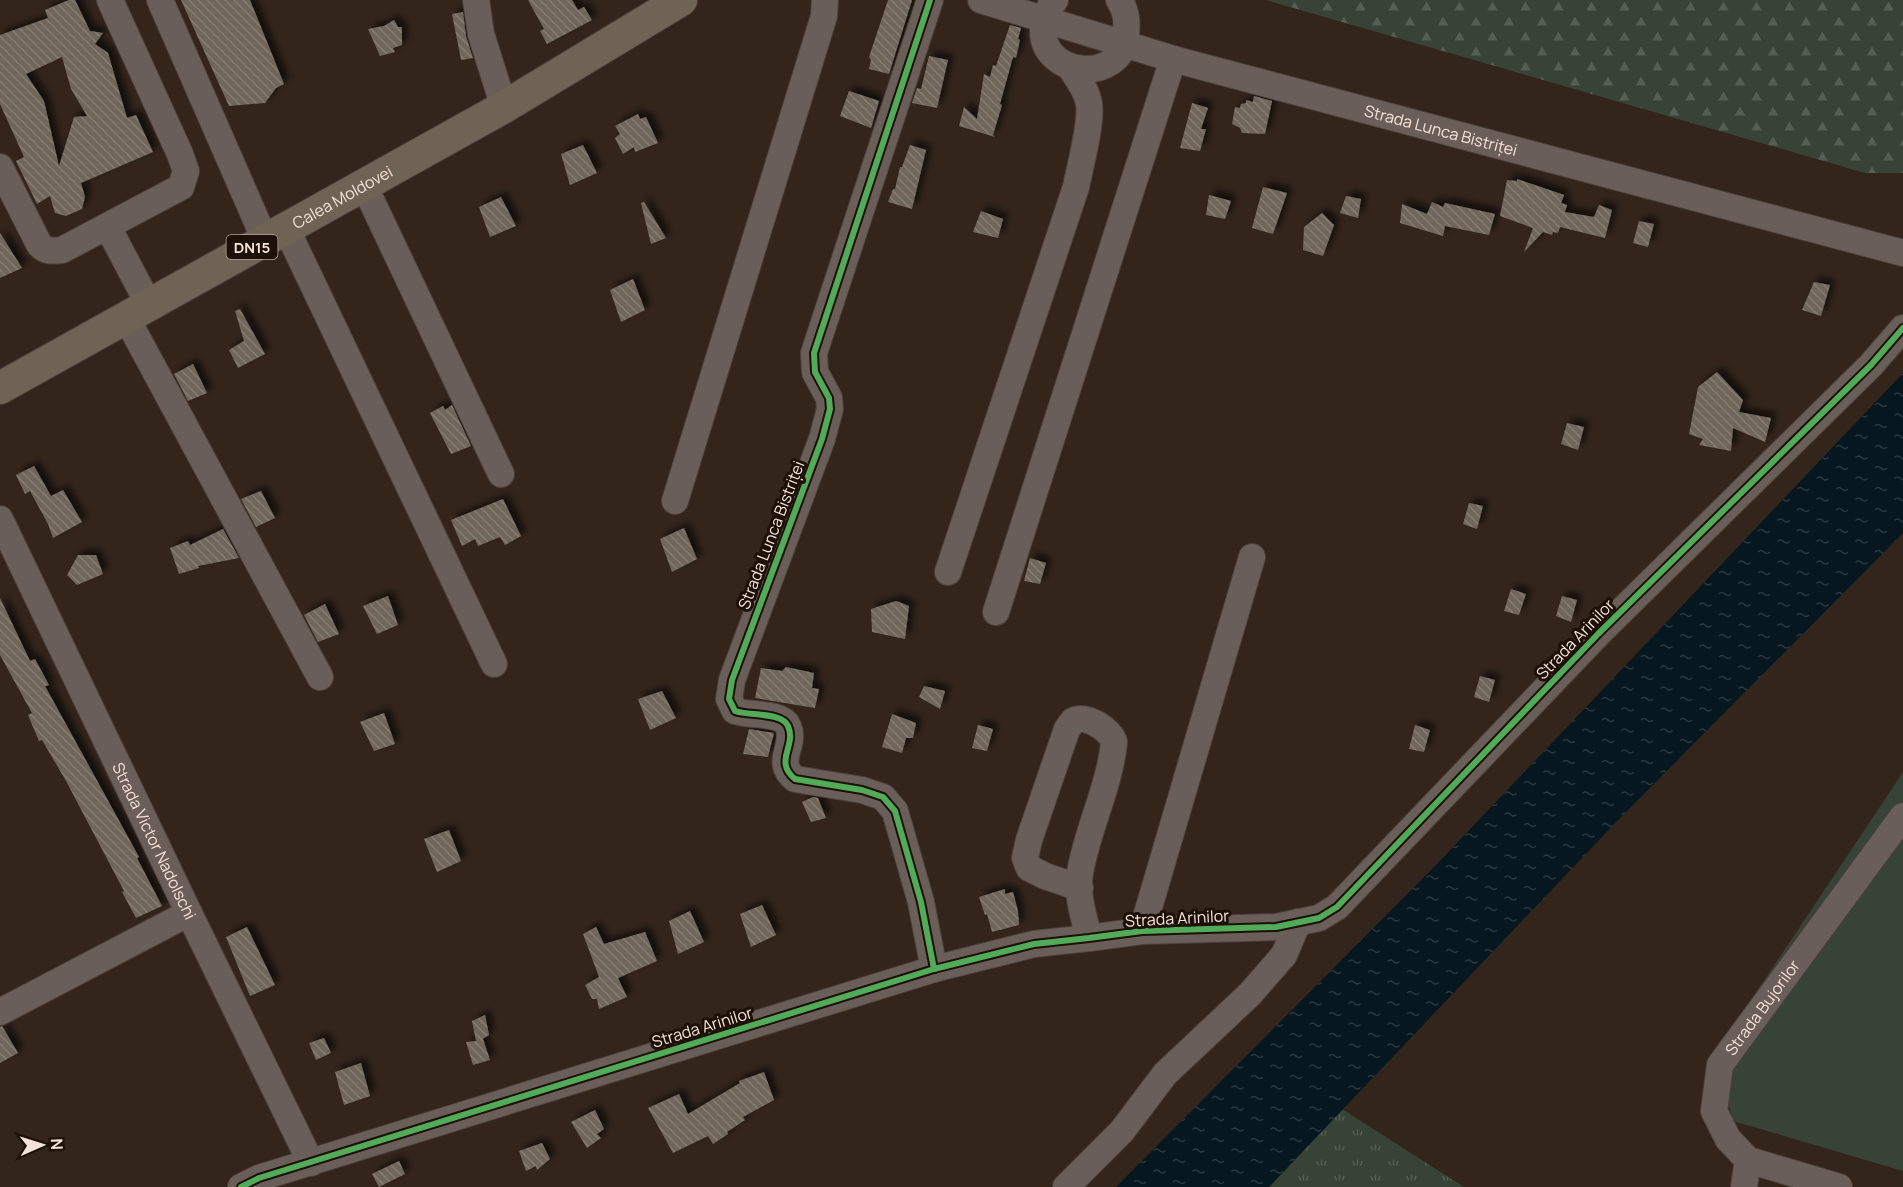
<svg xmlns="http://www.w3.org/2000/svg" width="1903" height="1187" font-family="Manrope,sans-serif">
  <defs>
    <pattern id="grass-tufts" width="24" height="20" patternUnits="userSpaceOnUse" patternTransform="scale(1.5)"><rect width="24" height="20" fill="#364335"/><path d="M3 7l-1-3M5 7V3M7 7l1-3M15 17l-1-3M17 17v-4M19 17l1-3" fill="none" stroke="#545e52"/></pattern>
    <pattern id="forest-firs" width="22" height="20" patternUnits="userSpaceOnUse" patternTransform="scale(1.5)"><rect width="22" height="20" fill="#364335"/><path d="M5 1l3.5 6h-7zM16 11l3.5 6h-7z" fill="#545e52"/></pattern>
    <pattern id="water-ripples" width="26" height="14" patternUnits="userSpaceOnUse" patternTransform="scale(1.5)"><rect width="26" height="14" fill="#06171f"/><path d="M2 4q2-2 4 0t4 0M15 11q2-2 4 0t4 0" fill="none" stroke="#2b393f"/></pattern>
    <pattern id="building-back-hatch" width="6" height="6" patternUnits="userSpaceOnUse" patternTransform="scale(1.5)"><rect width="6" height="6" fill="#70665c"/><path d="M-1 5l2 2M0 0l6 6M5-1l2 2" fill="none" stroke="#857c73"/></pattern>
    <filter id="shadow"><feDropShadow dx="5.5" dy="-5.5" stdDeviation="3" flood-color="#0009"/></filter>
  </defs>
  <rect width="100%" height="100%" fill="#33251c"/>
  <polygon fill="url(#grass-tufts)" points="1342,1109 1464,1187 1269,1187"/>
  <polygon fill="url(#forest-firs)" points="1266,0 1903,0 1903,173 1865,173"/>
  <polygon fill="#364335" points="1903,772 1903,1171 1733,1121 1715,1054"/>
  <polygon fill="url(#water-ripples)" points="1903,373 1903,533 1621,817 1269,1187 1116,1187 1437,864"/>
  <g fill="url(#building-back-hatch)" fill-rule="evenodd" filter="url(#shadow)">
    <path d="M69 0H75L90 31 103 33 95 44 108 53 127 118 136 115 153 152 81 183 85 197 82 209 66 216 55 213 50 196 37 204 16 161 24 157 0 104V35L48 18 45 10ZM62 57 71 89 87 116 74 117 59 166 44 101 26 74Z"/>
    <polygon points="181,0 250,0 284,84 276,88 265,103 229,106"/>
    <polygon points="528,0 572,0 578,10 584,7 592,20 547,44 540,31 544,29"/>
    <polygon points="888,0 912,0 889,74 869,69 871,60 869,57"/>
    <polygon points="463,12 466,36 473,58 461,60 452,14"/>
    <polygon points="394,20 398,27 402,27 402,45 393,48 395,52 380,56 368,29 384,26"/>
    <polygon points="1010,25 1021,28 1018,39 1020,40 1016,58 1013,57 1000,104 1002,105 993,135 995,137 959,126 964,107 977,119 984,74 990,77 993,65 996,66"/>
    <polygon points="929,56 948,60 937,108 912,103 917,88 921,89"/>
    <polygon points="849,91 879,101 871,128 840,116"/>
    <polygon points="1254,96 1272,101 1265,134 1242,133 1240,128 1232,124 1235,107 1240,108 1241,104 1246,103 1246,100 1253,102"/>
    <polygon points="1192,103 1208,108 1201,129 1206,129 1200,151 1180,148"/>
    <polygon points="638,114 640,119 646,117 658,143 635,152 634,147 623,154 615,138 620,134 615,126"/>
    <polygon points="583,145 597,173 570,185 561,154"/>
    <polygon points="910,145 926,150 912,209 888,202 893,189 895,189 900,167 902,167"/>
    <polygon points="1517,179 1564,195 1561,203 1567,205 1565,212 1594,217 1599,205 1612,210 1605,238 1560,227 1558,233 1553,232 1552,235 1543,232 1524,252 1533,228 1500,216 1507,180 1517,181"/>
    <polygon points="1263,187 1287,193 1273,234 1252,228"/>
    <polygon points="1209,195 1231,201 1225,219 1206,215"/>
    <polygon points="1346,196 1361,199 1358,218 1340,213"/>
    <polygon points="501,197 516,226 490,237 479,207"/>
    <polygon points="644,202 666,238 651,244 641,203"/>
    <polygon points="1432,202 1443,207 1445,203 1495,214 1489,235 1445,226 1443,236 1400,223 1402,204 1427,214"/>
    <polygon points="981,211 1003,219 998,238 973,232"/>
    <polygon points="1322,213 1334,225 1323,256 1303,250 1304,227"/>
    <polygon points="1639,221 1654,224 1648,247 1633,243"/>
    <polygon points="0,233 22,268 0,278"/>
    <polygon points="633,279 645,310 621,322 610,290"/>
    <polygon points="1814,282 1830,285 1821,316 1802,310"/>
    <polygon points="240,309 265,354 238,368 229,350 244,341 235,311"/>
    <polygon points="193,364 207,393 188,401 174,374"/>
    <polygon points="1717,372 1743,400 1739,412 1771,418 1765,442 1733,428 1731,451 1699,445 1703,439 1689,434 1698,387"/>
    <polygon points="452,405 471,446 451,454 430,413 443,406 445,410"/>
    <polygon points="1567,423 1584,427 1578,450 1561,444"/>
    <polygon points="34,466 51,496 63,490 82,522 53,538 48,524 30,491 25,494 16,475"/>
    <polygon points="261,491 275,518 256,527 241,499"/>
    <polygon points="503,499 521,536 505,545 500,537 478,546 475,539 462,546 451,520"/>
    <polygon points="1469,503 1483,506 1477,529 1463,524"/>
    <polygon points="684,528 697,559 672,572 660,539"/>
    <polygon points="223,529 239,558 198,566 199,568 179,574 170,548 188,541 190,545"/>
    <polygon points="78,555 96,555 103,574 77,585 67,575"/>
    <polygon points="1030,558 1046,563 1040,584 1024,581"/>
    <polygon points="1511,589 1526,594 1519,615 1504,611"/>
    <polygon points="388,596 398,625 377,634 363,606"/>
    <polygon points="1562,596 1577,600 1571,622 1556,616"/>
    <polygon points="0,598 30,661 35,659 49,685 45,686 139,857 137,858 162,906 136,918 122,892 124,891 66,781 42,740 39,741 28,715 32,713 0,655"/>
    <polygon points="896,601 909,606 905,639 872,632 871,609"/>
    <polygon points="325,604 339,634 318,642 304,615"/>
    <polygon points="786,667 814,673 812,688 819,689 815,708 755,698 761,668 782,671"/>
    <polygon points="1480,676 1495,680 1489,702 1474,697"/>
    <polygon points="924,686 945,691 940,709 919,697"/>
    <polygon points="662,691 676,718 650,730 638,699"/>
    <polygon points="384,713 395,744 374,751 360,722"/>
    <polygon points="892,714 916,723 913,738 906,738 902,753 882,747"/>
    <polygon points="978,725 993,729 987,751 972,748"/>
    <polygon points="1415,725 1430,730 1424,752 1409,749"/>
    <polygon points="749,729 774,733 768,757 743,754"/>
    <polygon points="813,797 818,798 826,818 811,822 802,802"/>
    <polygon points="449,830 461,861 437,872 424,839"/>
    <polygon points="1005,889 1005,894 1013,892 1018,911 1019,925 992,932 987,914 985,915 979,897"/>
    <polygon points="762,905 776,935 751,947 740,914"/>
    <polygon points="690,911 704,942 678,954 669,921"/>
    <polygon points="247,927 275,985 250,996 226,937"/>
    <polygon points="596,927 604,944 645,932 657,961 618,978 627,997 599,1009 597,999 592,999 585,985 599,977 583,934"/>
    <polygon points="485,1015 489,1035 481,1040 483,1039 490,1060 473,1065 466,1042 476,1041 472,1021"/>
    <polygon points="2,1026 18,1053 0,1063 0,1027"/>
    <polygon points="324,1038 331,1053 316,1060 309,1043"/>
    <polygon points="361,1063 370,1096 344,1105 335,1072"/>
    <polygon points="764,1072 774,1100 743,1117 745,1120 727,1132 728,1134 713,1144 708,1136 673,1153 648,1108 679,1094 688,1114 740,1083 739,1081"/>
    <polygon points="595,1110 604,1129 597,1134 601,1138 587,1148 571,1122"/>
    <polygon points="542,1143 550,1159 537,1170 536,1166 526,1171 519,1151"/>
    <polygon points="399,1161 405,1174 379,1187 372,1174"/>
  </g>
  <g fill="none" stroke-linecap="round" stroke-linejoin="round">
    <defs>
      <g id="minor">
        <polyline points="160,0 265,240"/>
        <polyline points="476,0 481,34 504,107"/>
        <path d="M930 0 814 353 815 372 829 398 830 409 822 439 732 680 729 699 735 711C749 716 782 712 788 726 797 746 773 761 795 779L862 790 883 797 895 811 921 902 934 969"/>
        <path id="s1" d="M981 0 1173 59 1903 253"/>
        <path d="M1055 0C1048 8 1044 18 1043 29 1041 76 1121 86 1126 35 1127 22 1127 11 1119 0"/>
        <path d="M0 167 39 244C45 252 53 251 62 250L181 187 186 171 180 154 110 0"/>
        <polyline points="364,185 501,474"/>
        <polyline points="108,227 149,305"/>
        <polyline points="286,228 494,664"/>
        <polyline points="126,317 320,677"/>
        <polyline points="675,501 824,16 825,0"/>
        <path id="s2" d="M0 519 189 913 311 1163"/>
        <path d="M948 572 1076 187C1080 167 1092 122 1089 104 1087 90 1077 78 1070 67"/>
        <polyline points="996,612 1173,59"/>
        <path d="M1080 888 1045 876 1029 868 1025 858 1029 840 1067 729C1068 728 1072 722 1073 721 1085 713 1111 730 1114 742 1110 786 1087 830 1080 873 1076 894 1084 917 1089 938"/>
        <polyline points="1142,931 1252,557"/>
        <polyline points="0,1012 189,913"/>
        <polyline points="241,1187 259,1178 934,969 1034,944 1089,938 1142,931 1276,927 1319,918 1337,907 1598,634 1871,365 1903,328"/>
        <polyline points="1066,1187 1122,1131 1165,1074 1250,994 1284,955 1298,922"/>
        <polyline points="1744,1187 1748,1160"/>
        <path id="s3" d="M1839 1187 1748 1160 1728 1139 1714 1111 1720 1065 1903 816"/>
      </g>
      <g id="major">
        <path id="s4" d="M0 388 504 107 681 0"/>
      </g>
    </defs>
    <use href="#minor" stroke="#4e413b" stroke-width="28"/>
    <use href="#major" stroke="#4e413b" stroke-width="34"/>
    <use href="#minor" stroke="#6a5f58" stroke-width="26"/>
    <use href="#major" stroke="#6f6356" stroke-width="32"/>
    <defs>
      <g id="cycleway">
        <path d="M930 0 814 353 815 372 829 398 830 409 822 439 732 680 729 699 735 711C749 716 782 712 788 726 797 746 773 761 795 779L862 790 883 797 895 811 921 902 934 969"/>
        <polyline points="241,1187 259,1178 934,969 1034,944 1089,938 1142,931 1276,927 1319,918 1337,907 1598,634 1871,365 1903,328"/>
      </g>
    </defs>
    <use href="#cycleway" stroke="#1c1008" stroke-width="10"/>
    <use href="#cycleway" stroke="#51ab58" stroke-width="6"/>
  </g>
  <g text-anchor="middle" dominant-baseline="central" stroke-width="6" stroke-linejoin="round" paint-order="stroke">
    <rect fill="#1c1008" stroke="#b4a49a" stroke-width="1.5" x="226.5" y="235" width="51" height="24" rx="4.5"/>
    <g font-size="15" font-weight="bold" fill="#f5e3d9">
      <text x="252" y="247">DN15</text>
    </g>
    <g font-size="16" fill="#f5e3d9" stroke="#1c1008">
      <text stroke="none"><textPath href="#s1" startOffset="478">Strada Lunca Bistriței</textPath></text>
      <text stroke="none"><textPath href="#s4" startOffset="392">Calea Moldovei</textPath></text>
      <text transform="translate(771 535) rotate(-69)">Strada Lunca Bistriței</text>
      <text transform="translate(1575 639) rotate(-46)">Strada Arinilor</text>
      <text stroke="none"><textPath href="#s2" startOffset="357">Strada Victor Nadolschi</textPath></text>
      <text transform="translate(1177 918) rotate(-3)">Strada Arinilor</text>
      <text stroke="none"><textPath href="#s3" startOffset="273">Strada Bujorilor</textPath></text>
      <text transform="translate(702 1027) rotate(-17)">Strada Arinilor</text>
    </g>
  </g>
  <g transform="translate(42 1145) rotate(87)" stroke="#1c1008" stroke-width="4.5" paint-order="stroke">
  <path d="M0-4.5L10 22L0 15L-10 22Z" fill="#f5e3d9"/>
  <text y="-9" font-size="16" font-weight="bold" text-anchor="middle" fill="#f5e3d9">N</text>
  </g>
</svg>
